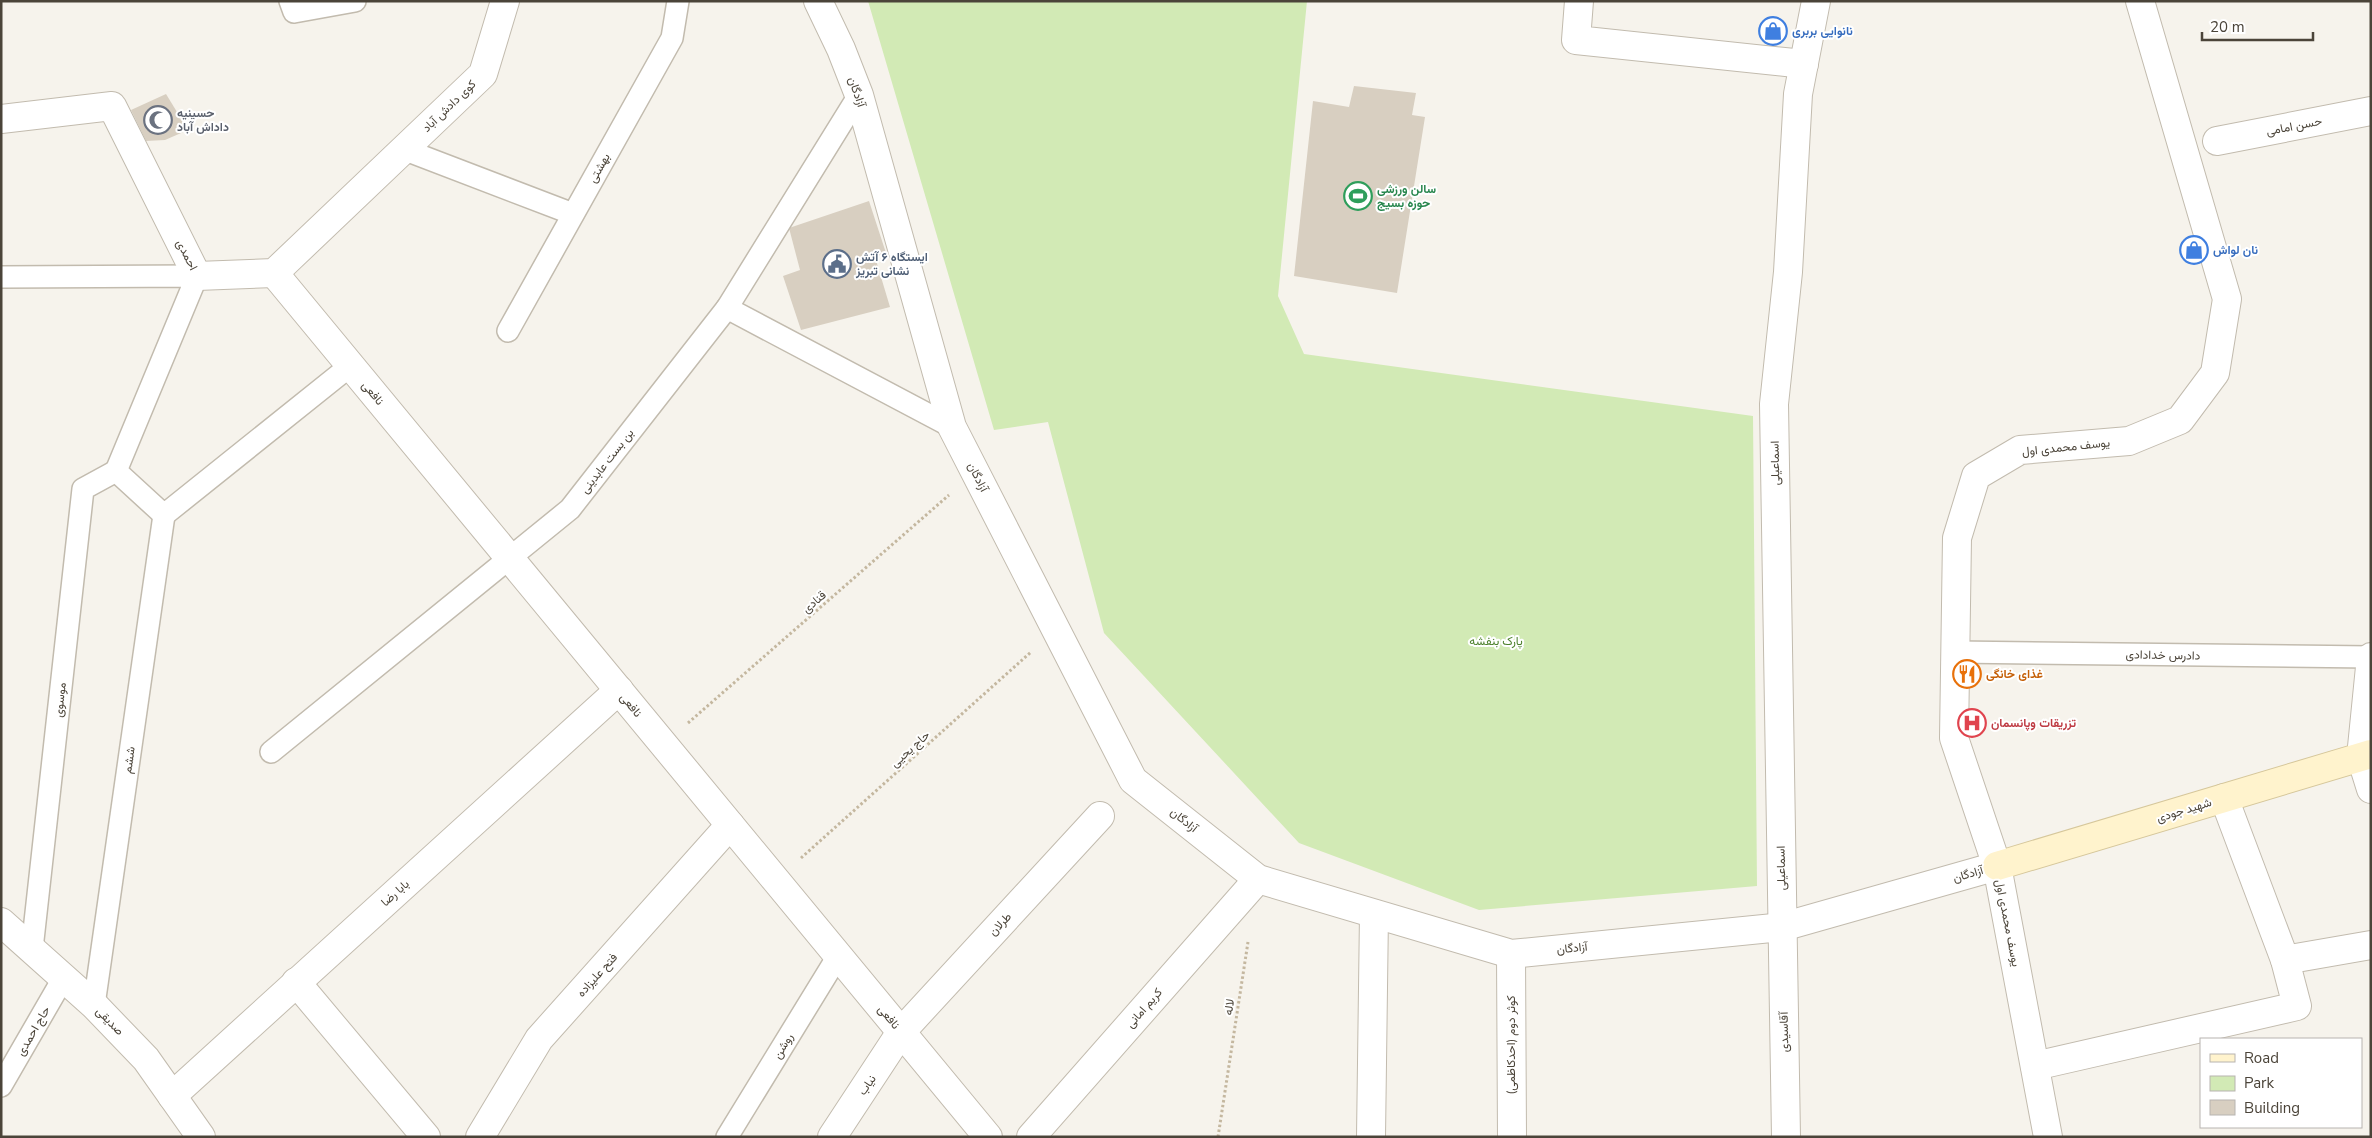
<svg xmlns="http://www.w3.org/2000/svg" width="2372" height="1138" font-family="'Nunito Sans',Vazirmatn,sans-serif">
  <rect width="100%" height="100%" fill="#f6f3ec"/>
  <polygon fill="#d2eab5" points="868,1 1307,1 1278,296 1304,354 1753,416 1757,886 1479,910 1299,843 1104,633 1048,422 994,430"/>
  <g fill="#d8cfc1">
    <polygon points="1354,86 1416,93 1412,115 1425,117 1397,293 1294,276 1313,101 1349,107"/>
    <polygon points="166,94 188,130 165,140 146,141 131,110"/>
    <polygon points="869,201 886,253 875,257 890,307 801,330 783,276 800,270 789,228"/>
  </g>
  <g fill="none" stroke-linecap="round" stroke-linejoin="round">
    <defs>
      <g id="lane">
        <polyline points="290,1 294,12 355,1"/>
        <polyline points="403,149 573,214"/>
        <polyline points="1,277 197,276 116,471 164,515 350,366"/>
        <polyline points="727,308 952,427"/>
        <polyline points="508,331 672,38 678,1"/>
        <polyline points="1955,652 2371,657"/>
        <polyline points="271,752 570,509 727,308 859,95"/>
        <polyline points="32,949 83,489 116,471"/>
        <polyline points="94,1005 164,515"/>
        <polyline points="1,1086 64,977"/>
        <polyline points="727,1137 838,956"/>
      </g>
      <g id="street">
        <polyline points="818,1 841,49 859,95 952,427 1133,780 1258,879 1511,954 1782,927 1997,866"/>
        <polyline points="1579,1 1576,40 1804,64"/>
        <polyline points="1,119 112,106 197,276 274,273 483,74 505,1"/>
        <polyline points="2217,141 2371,111"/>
        <polyline points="274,273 988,1137"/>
        <polyline points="2371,657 2361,757 2371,789"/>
        <polyline points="2224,798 2285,960"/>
        <polyline points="1,922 94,1005 146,1059 201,1137"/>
        <polyline points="1511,954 1512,1137"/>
        <polyline points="296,982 426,1137"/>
        <polyline points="2035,1066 2297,1006 2285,960 2371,945"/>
        <polyline points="172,1096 619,690"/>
        <polyline points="480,1137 539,1039 730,825"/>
        <polyline points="832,1137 901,1032 1100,816"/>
        <polyline points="1031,1137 1258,879"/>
        <polyline points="1371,1137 1374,914"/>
        <polyline points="1786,1137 1774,404 1788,272 1798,94 1816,1"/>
        <polyline points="2048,1137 1997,866 1954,738 1957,538 1976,476 2020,450 2129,441 2180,420 2215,373 2227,299 2140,1"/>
      </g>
      <polyline id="secondary" points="1997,866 2371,754"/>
    </defs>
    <use href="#lane" stroke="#c2bbae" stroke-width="24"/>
    <use href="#street" stroke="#c2bbae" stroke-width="30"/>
    <use href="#secondary" stroke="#d6c79b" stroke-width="30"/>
    <g stroke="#c4b79f" stroke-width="3" stroke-dasharray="2.5 2.5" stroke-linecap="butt">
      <polyline points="688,723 949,495"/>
      <polyline points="801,858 1031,652"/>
      <polyline points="1218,1137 1248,942"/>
    </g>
    <use href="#lane" stroke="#fff" stroke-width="21"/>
    <use href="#street" stroke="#fff" stroke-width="28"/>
    <use href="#secondary" stroke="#fff3cd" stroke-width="28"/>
  </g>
  <defs>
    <symbol id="shop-ring" viewBox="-11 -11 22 22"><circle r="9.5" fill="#fff" stroke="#3f7fe0" stroke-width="1.5"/><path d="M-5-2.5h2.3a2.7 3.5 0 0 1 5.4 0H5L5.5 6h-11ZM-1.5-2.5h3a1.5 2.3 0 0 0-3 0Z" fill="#3f7fe0"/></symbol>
    <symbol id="mosque-ring" viewBox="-11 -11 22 22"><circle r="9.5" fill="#fff" stroke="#6b7280" stroke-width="1.5"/><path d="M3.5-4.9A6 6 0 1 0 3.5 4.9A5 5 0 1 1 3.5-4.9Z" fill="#6b7280"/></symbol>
    <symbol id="stadium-ring" viewBox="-11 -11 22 22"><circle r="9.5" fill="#fff" stroke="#2e9e5b" stroke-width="1.5"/><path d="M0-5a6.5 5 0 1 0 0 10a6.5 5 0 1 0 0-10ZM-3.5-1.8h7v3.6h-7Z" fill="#2e9e5b"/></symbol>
    <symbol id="civic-ring" viewBox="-11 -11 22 22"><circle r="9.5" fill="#fff" stroke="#5c6f8a" stroke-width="1.5"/><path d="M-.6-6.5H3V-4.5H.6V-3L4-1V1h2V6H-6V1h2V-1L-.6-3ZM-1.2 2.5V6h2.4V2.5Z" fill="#5c6f8a"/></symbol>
    <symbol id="restaurant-ring" viewBox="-11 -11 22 22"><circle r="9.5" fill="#fff" stroke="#e8710a" stroke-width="1.5"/><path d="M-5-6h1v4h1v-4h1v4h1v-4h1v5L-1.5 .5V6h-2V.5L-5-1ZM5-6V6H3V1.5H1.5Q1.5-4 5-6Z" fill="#e8710a"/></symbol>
    <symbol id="hospital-ring" viewBox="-11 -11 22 22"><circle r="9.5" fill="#fff" stroke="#e0444e" stroke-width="1.5"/><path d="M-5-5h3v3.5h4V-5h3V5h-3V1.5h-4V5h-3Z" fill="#e0444e"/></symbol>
  </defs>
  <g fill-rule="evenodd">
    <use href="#shop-ring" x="1757" y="15" width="32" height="32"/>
    <use href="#mosque-ring" x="142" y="104" width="32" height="32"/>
    <use href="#stadium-ring" x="1342" y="180" width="32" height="32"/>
    <use href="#shop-ring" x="2178" y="234" width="32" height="32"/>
    <use href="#civic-ring" x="821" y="248" width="32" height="32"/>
    <use href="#restaurant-ring" x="1951" y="658" width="32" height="32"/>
    <use href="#hospital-ring" x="1956" y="707" width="32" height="32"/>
  </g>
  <g text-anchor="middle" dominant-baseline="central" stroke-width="4" stroke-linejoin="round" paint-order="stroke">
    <g font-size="12" font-weight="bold" fill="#366cbe" stroke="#fff" text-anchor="start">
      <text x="1792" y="31">نانوایی بربری</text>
      <text x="2213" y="250">نان لواش</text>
    </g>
    <g font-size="12" fill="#4b4439" stroke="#fff">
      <text transform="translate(857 92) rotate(71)">آزادگان</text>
      <text transform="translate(449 106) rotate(-44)">کوی دادش آباد</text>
      <text transform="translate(2294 126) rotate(-11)">حسن امامی</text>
      <text transform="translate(599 168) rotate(-61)">بهشتی</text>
      <text transform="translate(187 255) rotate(63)">احمدی</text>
      <text transform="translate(373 393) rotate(50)">نافعی</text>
      <text transform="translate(2066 447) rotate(-6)">یوسف محمدی اول</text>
      <text transform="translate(607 461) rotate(-52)">بن بست عابدینی</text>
      <text transform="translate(1775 463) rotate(-91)">اسماعیلی</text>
      <text transform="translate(978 477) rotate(63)">آزادگان</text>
      <text transform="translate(814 602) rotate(-41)">قنادی</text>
      <text transform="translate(2163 655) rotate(1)">دادرس خدادادی</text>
      <text transform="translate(60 700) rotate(-84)">موسوی</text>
      <text transform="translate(631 705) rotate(51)">نافعی</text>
      <text transform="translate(910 749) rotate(-42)">حاج یحیی</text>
      <text transform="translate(129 760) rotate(-82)">ششم</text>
      <text transform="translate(2184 810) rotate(-17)">شهید جودی</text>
      <text transform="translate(1184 820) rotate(39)">آزادگان</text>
      <text transform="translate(1781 868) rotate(-91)">اسماعیلی</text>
      <text transform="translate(1968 874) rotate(-16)">آزادگان</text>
      <text transform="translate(395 893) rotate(-42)">بابا رضا</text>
      <text transform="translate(2008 923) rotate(79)">یوسف محمدی اول</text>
      <text transform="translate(1000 924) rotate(-47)">طرلان</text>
      <text transform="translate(1572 948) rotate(-6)">آزادگان</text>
      <text transform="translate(597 975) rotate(-48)">فتح علیزاده</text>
      <text transform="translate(1229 1007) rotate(-81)">لاله</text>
      <text transform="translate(1144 1008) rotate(-49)">کریم امانی</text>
      <text transform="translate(889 1017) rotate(50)">نافعی</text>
      <text transform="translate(110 1021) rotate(46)">صدیقی</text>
      <text transform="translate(33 1031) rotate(-60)">حاج احمدی</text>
      <text transform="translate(1784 1032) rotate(-91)">آقاسیدی</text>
      <text transform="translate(1511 1045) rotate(-90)">کوثر دوم (احدکاظمی)</text>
      <text transform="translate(783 1046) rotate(-59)">روشن</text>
      <text transform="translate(867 1085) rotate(-56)">نیاب</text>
    </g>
    <g font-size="12" font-weight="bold" fill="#5b616d" stroke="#fff" text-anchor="start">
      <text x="177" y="113">حسینیه<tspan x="177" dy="14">داداش آباد</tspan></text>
    </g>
    <g font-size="12" font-weight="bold" fill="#27864d" stroke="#fff" text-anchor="start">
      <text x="1377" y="189">سالن ورزشی<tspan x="1377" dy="14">حوزه بسیج</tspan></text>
    </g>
    <g font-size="12" font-weight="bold" fill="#4e5e75" stroke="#fff" text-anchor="start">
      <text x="856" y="257">ایستگاه ۶ آتش<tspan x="856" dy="14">نشانی تبریز</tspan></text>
    </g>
    <g font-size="12" fill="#4a7f2a" stroke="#fff">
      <text x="1496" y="641">پارک بنفشه</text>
    </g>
    <g font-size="12" font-weight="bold" fill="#c56008" stroke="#fff" text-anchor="start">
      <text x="1986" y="674">غذای خانگی</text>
    </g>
    <g font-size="12" font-weight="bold" fill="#be3a42" stroke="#fff" text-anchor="start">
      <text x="1991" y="723">تزریقات وپانسمان</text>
    </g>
  </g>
  <rect width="2372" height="1138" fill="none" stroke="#4b4439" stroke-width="5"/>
  <rect x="2200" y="1038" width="162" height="90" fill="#ffffff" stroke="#b7b4b0"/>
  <rect x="2210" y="1054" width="25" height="8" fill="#fff3cd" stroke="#b7b4b0"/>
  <text x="2244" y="1063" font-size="15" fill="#4b4439">Road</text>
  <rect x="2210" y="1076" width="25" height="15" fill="#d2eab5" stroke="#b7b4b0"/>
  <text x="2244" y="1088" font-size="15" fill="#4b4439">Park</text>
  <rect x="2210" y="1100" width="25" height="15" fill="#d8cfc1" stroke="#b7b4b0"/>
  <text x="2244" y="1113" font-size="15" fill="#4b4439">Building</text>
  <path d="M2202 32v8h111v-8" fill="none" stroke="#4b4439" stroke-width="2.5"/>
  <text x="2210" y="32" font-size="15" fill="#4b4439" stroke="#ffffff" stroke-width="4" paint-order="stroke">20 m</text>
</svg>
